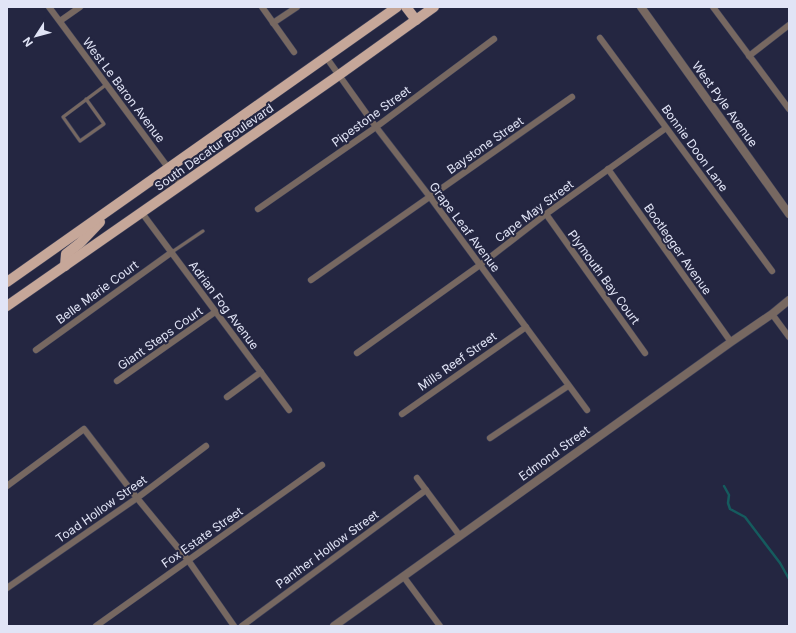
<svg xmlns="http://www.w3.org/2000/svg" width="796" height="633" font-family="Inter,sans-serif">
  <rect width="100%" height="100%" fill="#242641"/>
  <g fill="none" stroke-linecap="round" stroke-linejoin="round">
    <polyline stroke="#155b5e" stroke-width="2.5" points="724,486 729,495 728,503 730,509 745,517 780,563 789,579"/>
    <defs>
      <g id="service">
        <polyline points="86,99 104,124 80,141 63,117 107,84"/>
        <polyline points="172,252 203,231"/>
      </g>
      <g id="minor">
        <polyline points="49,7 181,185"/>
        <polyline points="262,7 294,52"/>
        <polyline points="713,7 789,109"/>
        <polyline points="60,21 80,7"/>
        <polyline points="273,23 297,7"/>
        <polyline points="600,38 772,271"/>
        <polyline points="749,56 789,25"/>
        <polyline points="326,57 376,127 430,197 587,410"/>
        <polyline points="608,169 731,342"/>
        <polyline points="258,209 376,127 494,39"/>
        <polyline points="142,213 289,410"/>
        <polyline points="546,214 645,353"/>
        <polyline points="311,280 572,97"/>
        <polyline points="772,314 789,337"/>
        <polyline points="36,350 172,252"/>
        <polyline points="357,353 480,265 546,214 666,128"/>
        <polyline points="117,381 215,312"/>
        <polyline points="227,397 261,372"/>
        <polyline points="402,414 526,327"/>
        <polyline points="490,438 568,386"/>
        <polyline points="417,478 460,536"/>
        <polyline points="7,486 84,429 137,498 188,560 234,626"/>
        <polyline points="403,576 440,626"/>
        <polyline points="7,588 137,498 206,446"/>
        <polyline points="96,626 322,465"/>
        <polyline points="242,626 426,490"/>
      </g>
      <g id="tertiary">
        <polyline points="641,7 789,214"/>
        <polyline points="334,626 731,342 772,314 789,300"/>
      </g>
      <g id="primary">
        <polyline points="406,7 416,20"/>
        <polyline points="65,266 66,254 80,243 100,222"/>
        <polyline points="7,282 397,7"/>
        <polyline points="7,306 339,75 434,7"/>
      </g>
    </defs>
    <use href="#service" stroke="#3e415a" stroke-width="4"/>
    <use href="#minor" stroke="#3e415a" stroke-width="7"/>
    <use href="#tertiary" stroke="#3e415a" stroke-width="9"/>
    <use href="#primary" stroke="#3e415a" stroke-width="11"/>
    <use href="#service" stroke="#776861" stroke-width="3"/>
    <use href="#minor" stroke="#776861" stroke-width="6"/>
    <use href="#tertiary" stroke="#776861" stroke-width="8"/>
    <use href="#primary" stroke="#c6a799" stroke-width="10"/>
  </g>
  <g text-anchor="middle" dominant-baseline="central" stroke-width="4" stroke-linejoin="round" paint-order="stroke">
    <g font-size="12" fill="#e1e4f6" stroke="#242641">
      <text transform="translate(124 90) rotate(53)">West Le Baron Avenue</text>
      <text transform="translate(725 104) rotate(54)">West Pyle Avenue</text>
      <text transform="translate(371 116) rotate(-36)">Pipestone Street</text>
      <text transform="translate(485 145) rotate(-35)">Baystone Street</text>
      <text transform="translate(214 147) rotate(-35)">South Decatur Boulevard</text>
      <text transform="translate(695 148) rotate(54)">Bonnie Doon Lane</text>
      <text transform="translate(534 211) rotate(-37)">Cape May Street</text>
      <text transform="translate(465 227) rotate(53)">Grape Leaf Avenue</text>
      <text transform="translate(678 249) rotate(55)">Bootlegger Avenue</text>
      <text transform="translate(604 277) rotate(54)">Plymouth Bay Court</text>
      <text transform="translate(97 292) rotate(-36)">Belle Marie Court</text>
      <text transform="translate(224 305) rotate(53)">Adrian Fog Avenue</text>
      <text transform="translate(160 338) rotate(-35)">Giant Steps Court</text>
      <text transform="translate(457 361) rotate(-35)">Mills Reef Street</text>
      <text transform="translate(554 453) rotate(-36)">Edmond Street</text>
      <text transform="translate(101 509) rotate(-35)">Toad Hollow Street</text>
      <text transform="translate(202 537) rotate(-35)">Fox Estate Street</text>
      <text transform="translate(327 549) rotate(-36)">Panther Hollow Street</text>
    </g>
  </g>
  <rect width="796" height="633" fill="none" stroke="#e1e4f6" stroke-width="16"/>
  <g transform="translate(36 36) rotate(234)" stroke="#242641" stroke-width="3" paint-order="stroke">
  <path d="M0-3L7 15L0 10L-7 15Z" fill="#e1e4f6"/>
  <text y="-6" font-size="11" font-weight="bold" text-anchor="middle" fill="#e1e4f6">N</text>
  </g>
</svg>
